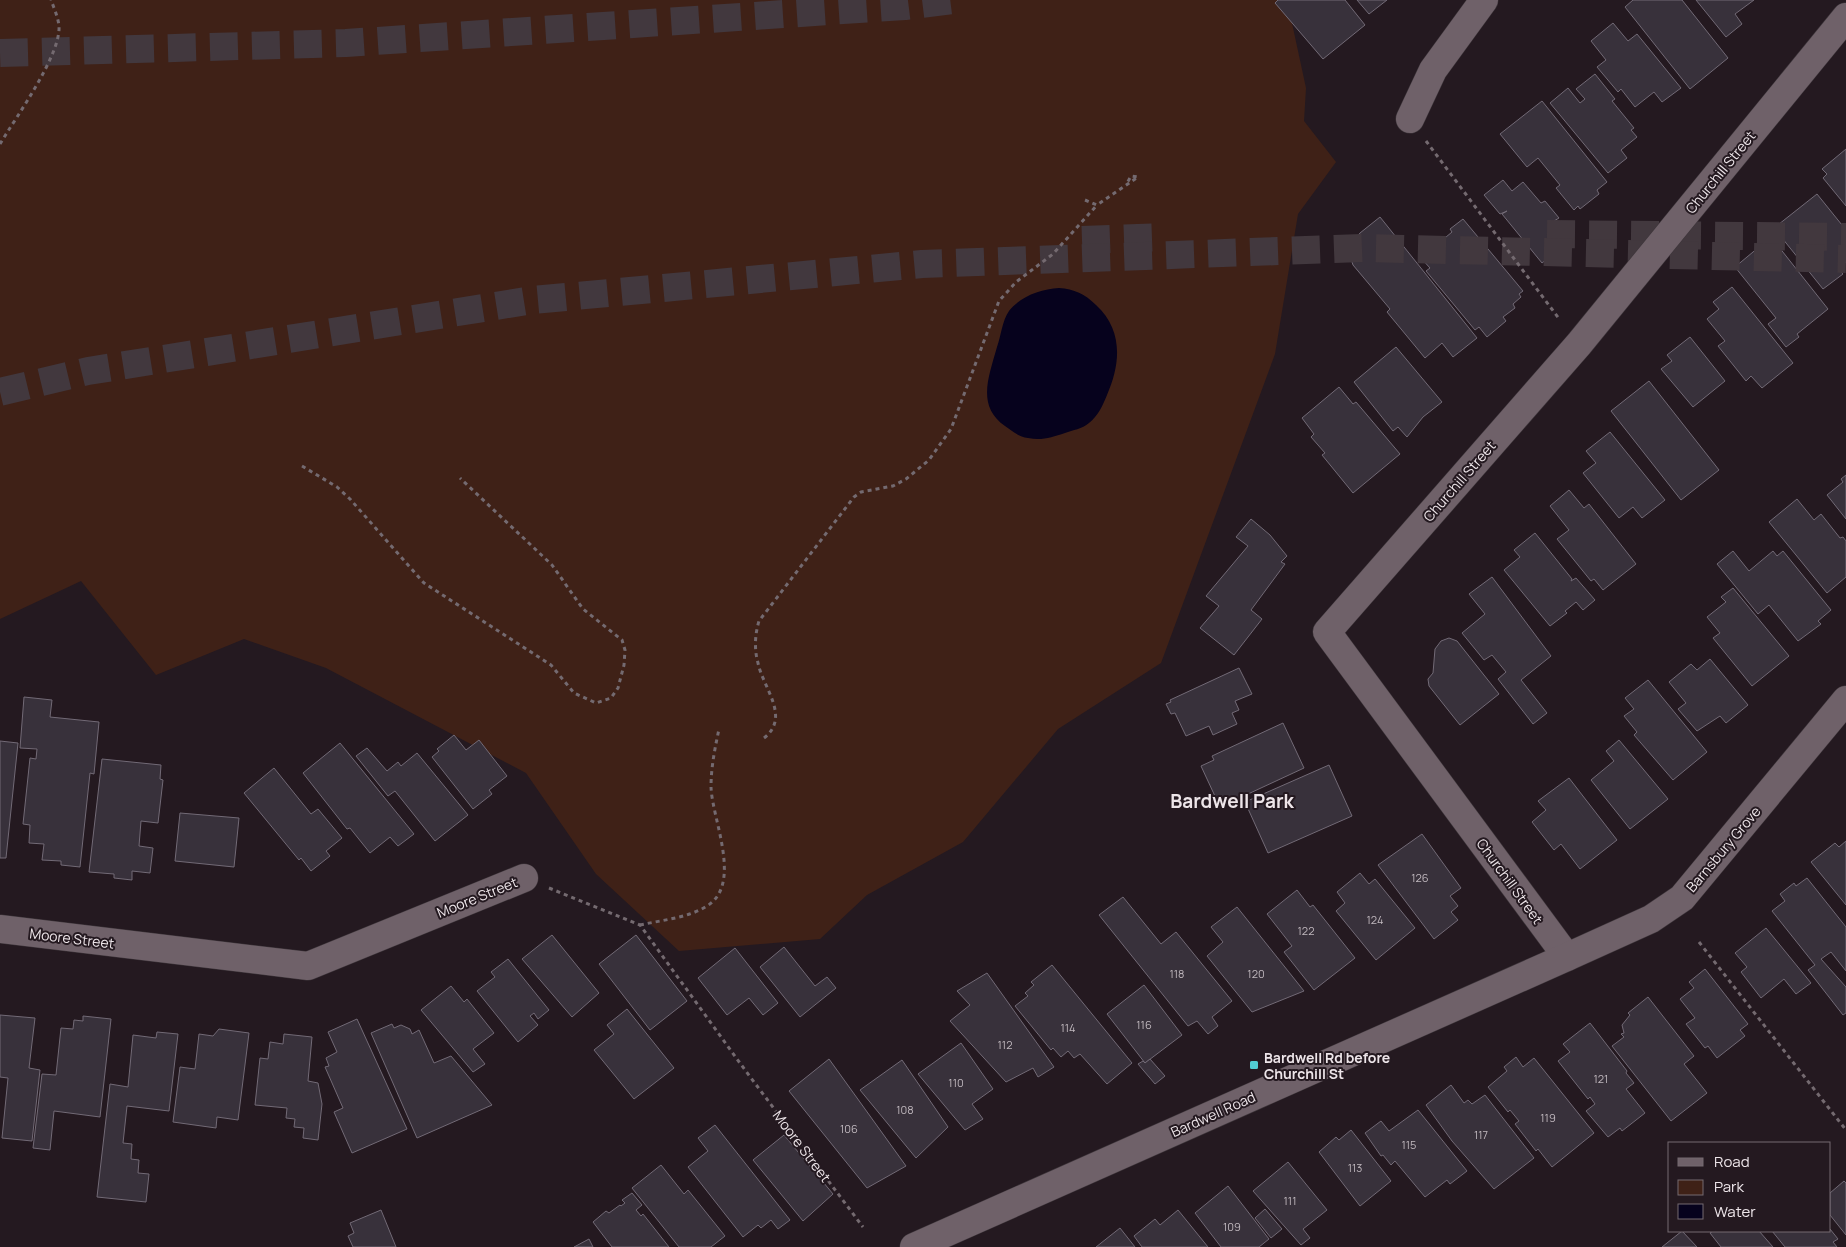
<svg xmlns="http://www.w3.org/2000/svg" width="1846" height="1247" font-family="Manrope,sans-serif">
  <rect width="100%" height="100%" fill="#241920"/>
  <polygon fill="#3f2117" points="0,0 1287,0 1306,88 1304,121 1336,162 1298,214 1275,354 1161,663 1058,729 963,842 867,895 820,939 679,951 596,874 526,773 326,668 244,639 156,675 81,581 0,619"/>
  <path fill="#06021d" d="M1059 288C1074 289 1085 294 1096 305 1123 330 1121 363 1107 395 1103 405 1098 416 1089 423 1082 429 1073 430 1065 433 1052 437 1042 441 1028 438 1019 437 1012 431 1005 426 976 406 989 376 997 347 1001 336 1002 321 1009 311 1021 296 1041 289 1059 288Z"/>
  <g fill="#38313b" stroke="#726a76">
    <polygon points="1278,0 1345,0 1365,25 1323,59 1275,3"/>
    <polygon points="1357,0 1387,0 1369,14"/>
    <polygon points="1633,0 1682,0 1728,58 1690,89 1625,7"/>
    <polygon points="1696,0 1754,0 1735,14 1742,24 1726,37"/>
    <polygon points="1613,23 1628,41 1637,34 1681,88 1662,102 1654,92 1635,107 1621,89 1618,92 1597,67 1606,60 1591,41"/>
    <polygon points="1595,74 1615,99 1612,101 1634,128 1631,130 1637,137 1621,150 1627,158 1608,173 1550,103 1568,88 1580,103 1585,99 1576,89"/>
    <polygon points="1542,101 1607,182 1597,190 1599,194 1580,209 1578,206 1574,210 1556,188 1560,185 1538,158 1527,167 1500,134"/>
    <polygon points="1846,149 1846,206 1823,178 1827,174 1822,169"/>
    <polygon points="1503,180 1512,191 1523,182 1541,203 1545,201 1559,218 1554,221 1566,236 1557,243 1561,248 1542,263 1502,214 1507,211 1500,214 1484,195"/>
    <polygon points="1817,194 1846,230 1846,262 1838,269 1843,274 1823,289 1774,228"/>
    <polygon points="1380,217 1477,338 1453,357 1442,343 1425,358 1387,312 1390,309 1353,265 1351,259 1352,243 1360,233"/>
    <polygon points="1463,219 1523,291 1519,294 1521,297 1513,304 1515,308 1503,317 1506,321 1487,337 1479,327 1475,330 1426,271 1430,268 1421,258 1452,232 1450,229"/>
    <polygon points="1771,237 1828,309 1797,334 1799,337 1786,347 1768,324 1776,318 1735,267"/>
    <polygon points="1732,287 1793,363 1762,388 1751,376 1746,381 1718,346 1725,341 1707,319 1719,309 1713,302"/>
    <polygon points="1690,337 1725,381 1693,407 1661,369 1672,361 1667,355"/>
    <polygon points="1396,347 1442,402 1423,417 1407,437 1398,427 1393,431 1354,382"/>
    <polygon points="1649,381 1719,470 1681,500 1611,411"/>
    <polygon points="1339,387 1353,404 1356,402 1400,454 1353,493 1322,455 1325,453 1311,437 1314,434 1302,418"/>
    <polygon points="1610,432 1665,500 1642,518 1633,507 1619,518 1583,473 1596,463 1586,451"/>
    <polygon points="1846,475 1846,519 1827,495 1843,482 1841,479"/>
    <polygon points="1569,490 1584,508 1589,504 1636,564 1603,590 1594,579 1591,581 1557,539 1569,530 1550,506"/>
    <polygon points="1797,499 1814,520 1821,514 1840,538 1843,537 1846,541 1846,577 1827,593 1769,522"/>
    <polygon points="1251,519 1270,535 1287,556 1281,562 1285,564 1251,610 1262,619 1234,655 1200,628 1219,606 1206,596 1248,546 1236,537"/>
    <polygon points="1535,533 1572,579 1571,581 1576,578 1595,600 1583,610 1576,602 1565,611 1567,613 1550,626 1504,570 1520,557 1514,550"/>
    <polygon points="1733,551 1749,571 1773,551 1777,556 1783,551 1831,610 1818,621 1821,624 1798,641 1769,605 1758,614 1717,564"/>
    <polygon points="1492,577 1551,656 1521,680 1547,713 1533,724 1498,679 1506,672 1492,655 1484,660 1462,633 1485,614 1469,594"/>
    <polygon points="1733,588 1789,656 1752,686 1713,638 1720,633 1707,617 1726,602 1721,597"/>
    <polygon points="1449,638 1457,641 1499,694 1460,725 1429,686 1428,679 1433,673 1435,649 1441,641"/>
    <polygon points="1710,659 1748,705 1726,723 1720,716 1697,731 1678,709 1686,703 1669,682 1691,664 1697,670"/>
    <polygon points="1239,668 1252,694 1235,701 1239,710 1232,713 1237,724 1213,735 1209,726 1186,736 1175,713 1171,714 1166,704 1171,702 1170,700"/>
    <polygon points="1648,680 1707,752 1673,780 1634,735 1637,732 1624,716 1634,709 1625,698"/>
    <polygon points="24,697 52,700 50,717 99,722 94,774 90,773 80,867 61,865 61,861 42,860 44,844 29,843 30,825 23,824 30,758 36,759 37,749 20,748"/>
    <polygon points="1283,723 1304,768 1220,807 1201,766 1214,760 1212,756"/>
    <polygon points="454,735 466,750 479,740 507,776 489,790 492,794 473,809 432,757 439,751 437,749"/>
    <polygon points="1619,740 1668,799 1630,829 1591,780 1614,761 1606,751"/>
    <polygon points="0,741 18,743 6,858 0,858"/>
    <polygon points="340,743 414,834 398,846 390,837 370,853 350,828 347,829 303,773"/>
    <polygon points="367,748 387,771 398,762 401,766 417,753 468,815 435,841 395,791 388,796 356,756"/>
    <polygon points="102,759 161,765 160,779 163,780 158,823 141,821 139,846 153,848 150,873 132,871 132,880 114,878 114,874 89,872"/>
    <polygon points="1329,765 1352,816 1268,853 1245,802"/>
    <polygon points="274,768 311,814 318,809 342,838 326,851 330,856 311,871 301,858 299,860 244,793"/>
    <polygon points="1569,778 1617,840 1580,869 1561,844 1554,850 1532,822 1546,810 1538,801"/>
    <polygon points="180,813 239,818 234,867 175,861"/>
    <polygon points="1422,834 1461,888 1450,896 1458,906 1451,912 1458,920 1434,939 1378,865"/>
    <polygon points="1846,841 1846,905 1811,862 1835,843 1839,847"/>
    <polygon points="1360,873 1369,884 1375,879 1415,928 1376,960 1336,911 1345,903 1337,892"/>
    <polygon points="1807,878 1846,927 1846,971 1831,952 1821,959 1846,987 1846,1013 1843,1015 1808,970 1815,965 1772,911 1785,901 1780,894 1794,883 1796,886"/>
    <polygon points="1297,890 1310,907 1313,905 1355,958 1314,990 1284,952 1292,946 1267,914"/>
    <polygon points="1123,897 1161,944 1176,932 1232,1001 1212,1017 1218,1026 1208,1034 1197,1021 1188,1026 1099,915"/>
    <polygon points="1237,907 1304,991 1252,1012 1207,956 1223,942 1211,927"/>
    <polygon points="1766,928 1811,983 1796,994 1784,979 1761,998 1741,972 1747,967 1735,953"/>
    <polygon points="552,935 599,993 572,1017 522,959"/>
    <polygon points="636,935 687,1001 650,1030 599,964"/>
    <polygon points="784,947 815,986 827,977 836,988 800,1017 760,967"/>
    <polygon points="735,948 778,1003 763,1015 749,998 727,1015 698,978"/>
    <polygon points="508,959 549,1010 538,1019 534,1013 530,1016 538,1025 518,1042 477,991 495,977 491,972"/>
    <polygon points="1052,965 1132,1063 1107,1084 1080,1054 1074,1058 1068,1051 1061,1057 1053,1048 1051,1050 1015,1006 1028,996 1025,993 1034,985 1031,982"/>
    <polygon points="1705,969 1748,1024 1740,1030 1745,1036 1717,1058 1708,1046 1705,1048 1686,1024 1695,1018 1680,999 1694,988 1689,982"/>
    <polygon points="987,973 1054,1067 1038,1077 1033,1068 1006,1082 950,1021 970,1005 957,991"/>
    <polygon points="1144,985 1182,1035 1145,1063 1107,1014"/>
    <polygon points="451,986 464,1002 467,999 494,1033 473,1049 485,1064 473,1072 421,1010"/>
    <polygon points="1648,997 1694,1056 1684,1064 1707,1093 1671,1121 1612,1046 1624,1037 1621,1034 1624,1033 1622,1025 1630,1015 1628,1013"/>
    <polygon points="627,1009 674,1068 634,1099 594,1050 614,1034 607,1025"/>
    <polygon points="0,1015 35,1018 29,1068 40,1070 32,1141 2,1138 8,1078 0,1077"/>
    <polygon points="83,1016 111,1019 100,1117 54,1111 50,1150 33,1148 42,1074 56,1075 61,1028 73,1029 74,1020 83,1021"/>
    <polygon points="357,1019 407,1129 352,1153 334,1112 343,1108 325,1067 329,1066 326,1058 337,1052 328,1032"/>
    <polygon points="1590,1023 1627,1071 1626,1073 1634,1083 1626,1089 1645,1113 1622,1131 1620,1128 1608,1137 1586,1111 1595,1104 1590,1097 1588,1099 1558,1061 1570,1052 1563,1044"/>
    <polygon points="392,1024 394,1028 401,1025 410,1029 412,1034 419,1030 434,1063 451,1056 492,1105 417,1138 371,1033"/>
    <polygon points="219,1029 249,1033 238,1120 217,1117 216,1128 173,1122 180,1067 195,1069 199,1034 213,1036"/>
    <polygon points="157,1032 178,1034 169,1111 127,1106 123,1143 132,1144 131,1159 139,1160 138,1173 149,1174 146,1202 97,1197 110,1084 128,1087 133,1035 156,1038"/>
    <polygon points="284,1034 312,1037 308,1081 318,1083 322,1104 318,1140 303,1138 304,1128 294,1127 295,1119 286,1118 287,1108 255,1105 260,1058 268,1059 270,1042 283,1044"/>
    <polygon points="961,1043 993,1089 972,1104 983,1119 965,1130 918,1074"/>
    <polygon points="1516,1057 1523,1067 1534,1058 1594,1133 1552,1167 1538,1149 1536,1151 1515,1124 1519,1121 1510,1110 1508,1112 1488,1087 1507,1071 1504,1067"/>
    <polygon points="829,1059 906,1166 867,1188 789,1091"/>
    <polygon points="1150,1059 1165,1076 1155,1084 1138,1064 1143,1061 1145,1063"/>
    <polygon points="902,1060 948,1127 916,1158 860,1090"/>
    <polygon points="1451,1085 1464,1103 1468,1100 1472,1104 1485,1095 1534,1158 1494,1189 1452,1141 1426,1105"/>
    <polygon points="1418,1110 1467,1171 1450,1184 1447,1180 1425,1197 1395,1161 1391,1165 1383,1155 1381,1156 1365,1133 1381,1121 1389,1131"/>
    <polygon points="715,1125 790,1220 778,1229 771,1220 761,1228 758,1225 743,1237 688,1167 708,1151 698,1138"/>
    <polygon points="1351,1130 1391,1181 1360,1206 1319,1152 1336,1137 1339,1140"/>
    <polygon points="784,1135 833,1194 803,1221 753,1160"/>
    <polygon points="1288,1162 1327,1210 1303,1229 1310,1238 1301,1245 1253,1191"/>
    <polygon points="661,1165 684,1194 688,1190 725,1236 711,1247 679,1247 632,1188"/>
    <polygon points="1844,1181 1846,1183 1846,1235 1830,1215 1830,1193"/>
    <polygon points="1228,1186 1269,1239 1259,1247 1221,1247 1195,1213"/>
    <polygon points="632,1193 642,1205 636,1210 641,1216 643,1214 669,1247 612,1247 593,1222 606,1211 609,1213 620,1205 621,1206 625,1203 622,1200"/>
    <polygon points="1265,1209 1282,1229 1271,1238 1255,1218"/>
    <polygon points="381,1210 396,1247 353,1247 348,1236 354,1233 350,1223"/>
    <polygon points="1178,1210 1208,1247 1142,1247 1134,1236 1155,1219 1160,1225"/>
    <polygon points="1120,1228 1135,1247 1096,1247"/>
    <polygon points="1830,1229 1838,1239 1833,1242 1837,1247 1785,1247 1772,1231 1830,1231"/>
    <polygon points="1682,1231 1697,1247 1662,1247"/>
    <polygon points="1713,1231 1759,1231 1773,1247 1721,1247 1710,1233"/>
    <polygon points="589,1239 593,1247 574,1247"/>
  </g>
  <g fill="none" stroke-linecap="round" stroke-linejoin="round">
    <g stroke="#42383e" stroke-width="28" stroke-dasharray="28 14" stroke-linecap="butt">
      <polyline points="0,53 346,43 905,6 953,0"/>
      <polyline points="1547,234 1846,237"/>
      <polyline points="1082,240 1164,237"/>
      <polyline points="0,392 88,371 533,300 922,264 1363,248 1846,259"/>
    </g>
    <defs>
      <g id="minor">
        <polyline points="1410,119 1433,70 1484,0"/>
        <polyline points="0,929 308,966 524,878"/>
        <polyline points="1567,957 1327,632 1579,344 1846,17"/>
        <polyline points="914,1247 1567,957 1651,919 1682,898 1846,700"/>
      </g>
    </defs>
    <use href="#minor" stroke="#3e363b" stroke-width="29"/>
    <g stroke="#746a70" stroke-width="3" stroke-dasharray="4 4" stroke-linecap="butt">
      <polyline points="1426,141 1560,320"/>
      <path d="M0 144C16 117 61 55 59 26 58 17 54 8 51 0"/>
      <polyline points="1085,200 1097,205 1138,177 1131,176 1126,185"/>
      <polyline points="302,466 337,487 350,499 424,583 551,665 574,693 596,703 611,698 618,688 624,665 625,650 622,640 583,609 552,565 460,478"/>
      <path d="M764 738C791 717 763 688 758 663 754 649 755 634 759 621L854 497 861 492 893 486 906 479 929 460 951 429 999 301 1016 282 1053 254 1097 205"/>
      <polyline points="549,888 640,925 745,1070 863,1227"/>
      <path d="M640 925C662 920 688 918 707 906 743 884 712 819 711 787 711 767 715 748 719 729"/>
      <polyline points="1699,942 1846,1130"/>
    </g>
    <use href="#minor" stroke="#6f6169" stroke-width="28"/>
  </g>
  <rect fill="#51ccd2" stroke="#241920" stroke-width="2" x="1249" y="1060" width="10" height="10" rx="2.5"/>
  <g text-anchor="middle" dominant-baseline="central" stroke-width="4" stroke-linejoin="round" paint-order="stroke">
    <g font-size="11" fill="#c0b8be">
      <text x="1420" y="877">126</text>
      <text x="1375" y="919">124</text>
      <text x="1306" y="930">122</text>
      <text x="1177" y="973">118</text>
      <text x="1256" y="973">120</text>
      <text x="1144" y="1024">116</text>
      <text x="1068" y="1027">114</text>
      <text x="1005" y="1044">112</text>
      <text x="1601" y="1078">121</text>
      <text x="956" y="1082">110</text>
      <text x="905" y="1109">108</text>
      <text x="1548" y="1117">119</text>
      <text x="849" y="1128">106</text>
      <text x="1481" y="1134">117</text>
      <text x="1409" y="1144">115</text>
      <text x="1355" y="1167">113</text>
      <text x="1290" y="1200">111</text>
      <text x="1232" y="1226">109</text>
    </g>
    <g font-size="14" fill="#ede5e9" stroke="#241920">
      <text transform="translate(1720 172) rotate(-51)">Churchill Street</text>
      <text transform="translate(1459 481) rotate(-49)">Churchill Street</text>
      <text transform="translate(1723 849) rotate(-50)">Barnsbury Grove</text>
      <text transform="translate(1510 881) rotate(54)">Churchill Street</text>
      <text transform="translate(477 897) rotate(-22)">Moore Street</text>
      <text transform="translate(72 938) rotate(7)">Moore Street</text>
      <text transform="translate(1213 1114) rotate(-24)">Bardwell Road</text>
      <text transform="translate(802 1146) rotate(53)">Moore Street</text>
    </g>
    <g font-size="14" font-weight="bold" fill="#ede5e9" stroke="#241920" text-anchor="start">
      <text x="1264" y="1057">Bardwell Rd before<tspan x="1264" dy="16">Churchill St</tspan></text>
    </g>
    <g font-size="19" font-weight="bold" fill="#ede5e9" stroke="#241920">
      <text x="1232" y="801">Bardwell Park</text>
    </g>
  </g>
  <rect x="1668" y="1142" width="162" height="90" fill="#241920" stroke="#746b70"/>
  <rect x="1678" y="1158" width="25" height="8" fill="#6f6169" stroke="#746b70"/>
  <text x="1714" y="1167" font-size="15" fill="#ede5e9">Road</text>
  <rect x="1678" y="1180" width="25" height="15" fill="#3f2117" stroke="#746b70"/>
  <text x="1714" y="1192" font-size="15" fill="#ede5e9">Park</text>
  <rect x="1678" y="1204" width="25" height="15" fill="#06021d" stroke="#746b70"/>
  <text x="1714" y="1217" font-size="15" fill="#ede5e9">Water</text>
</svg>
